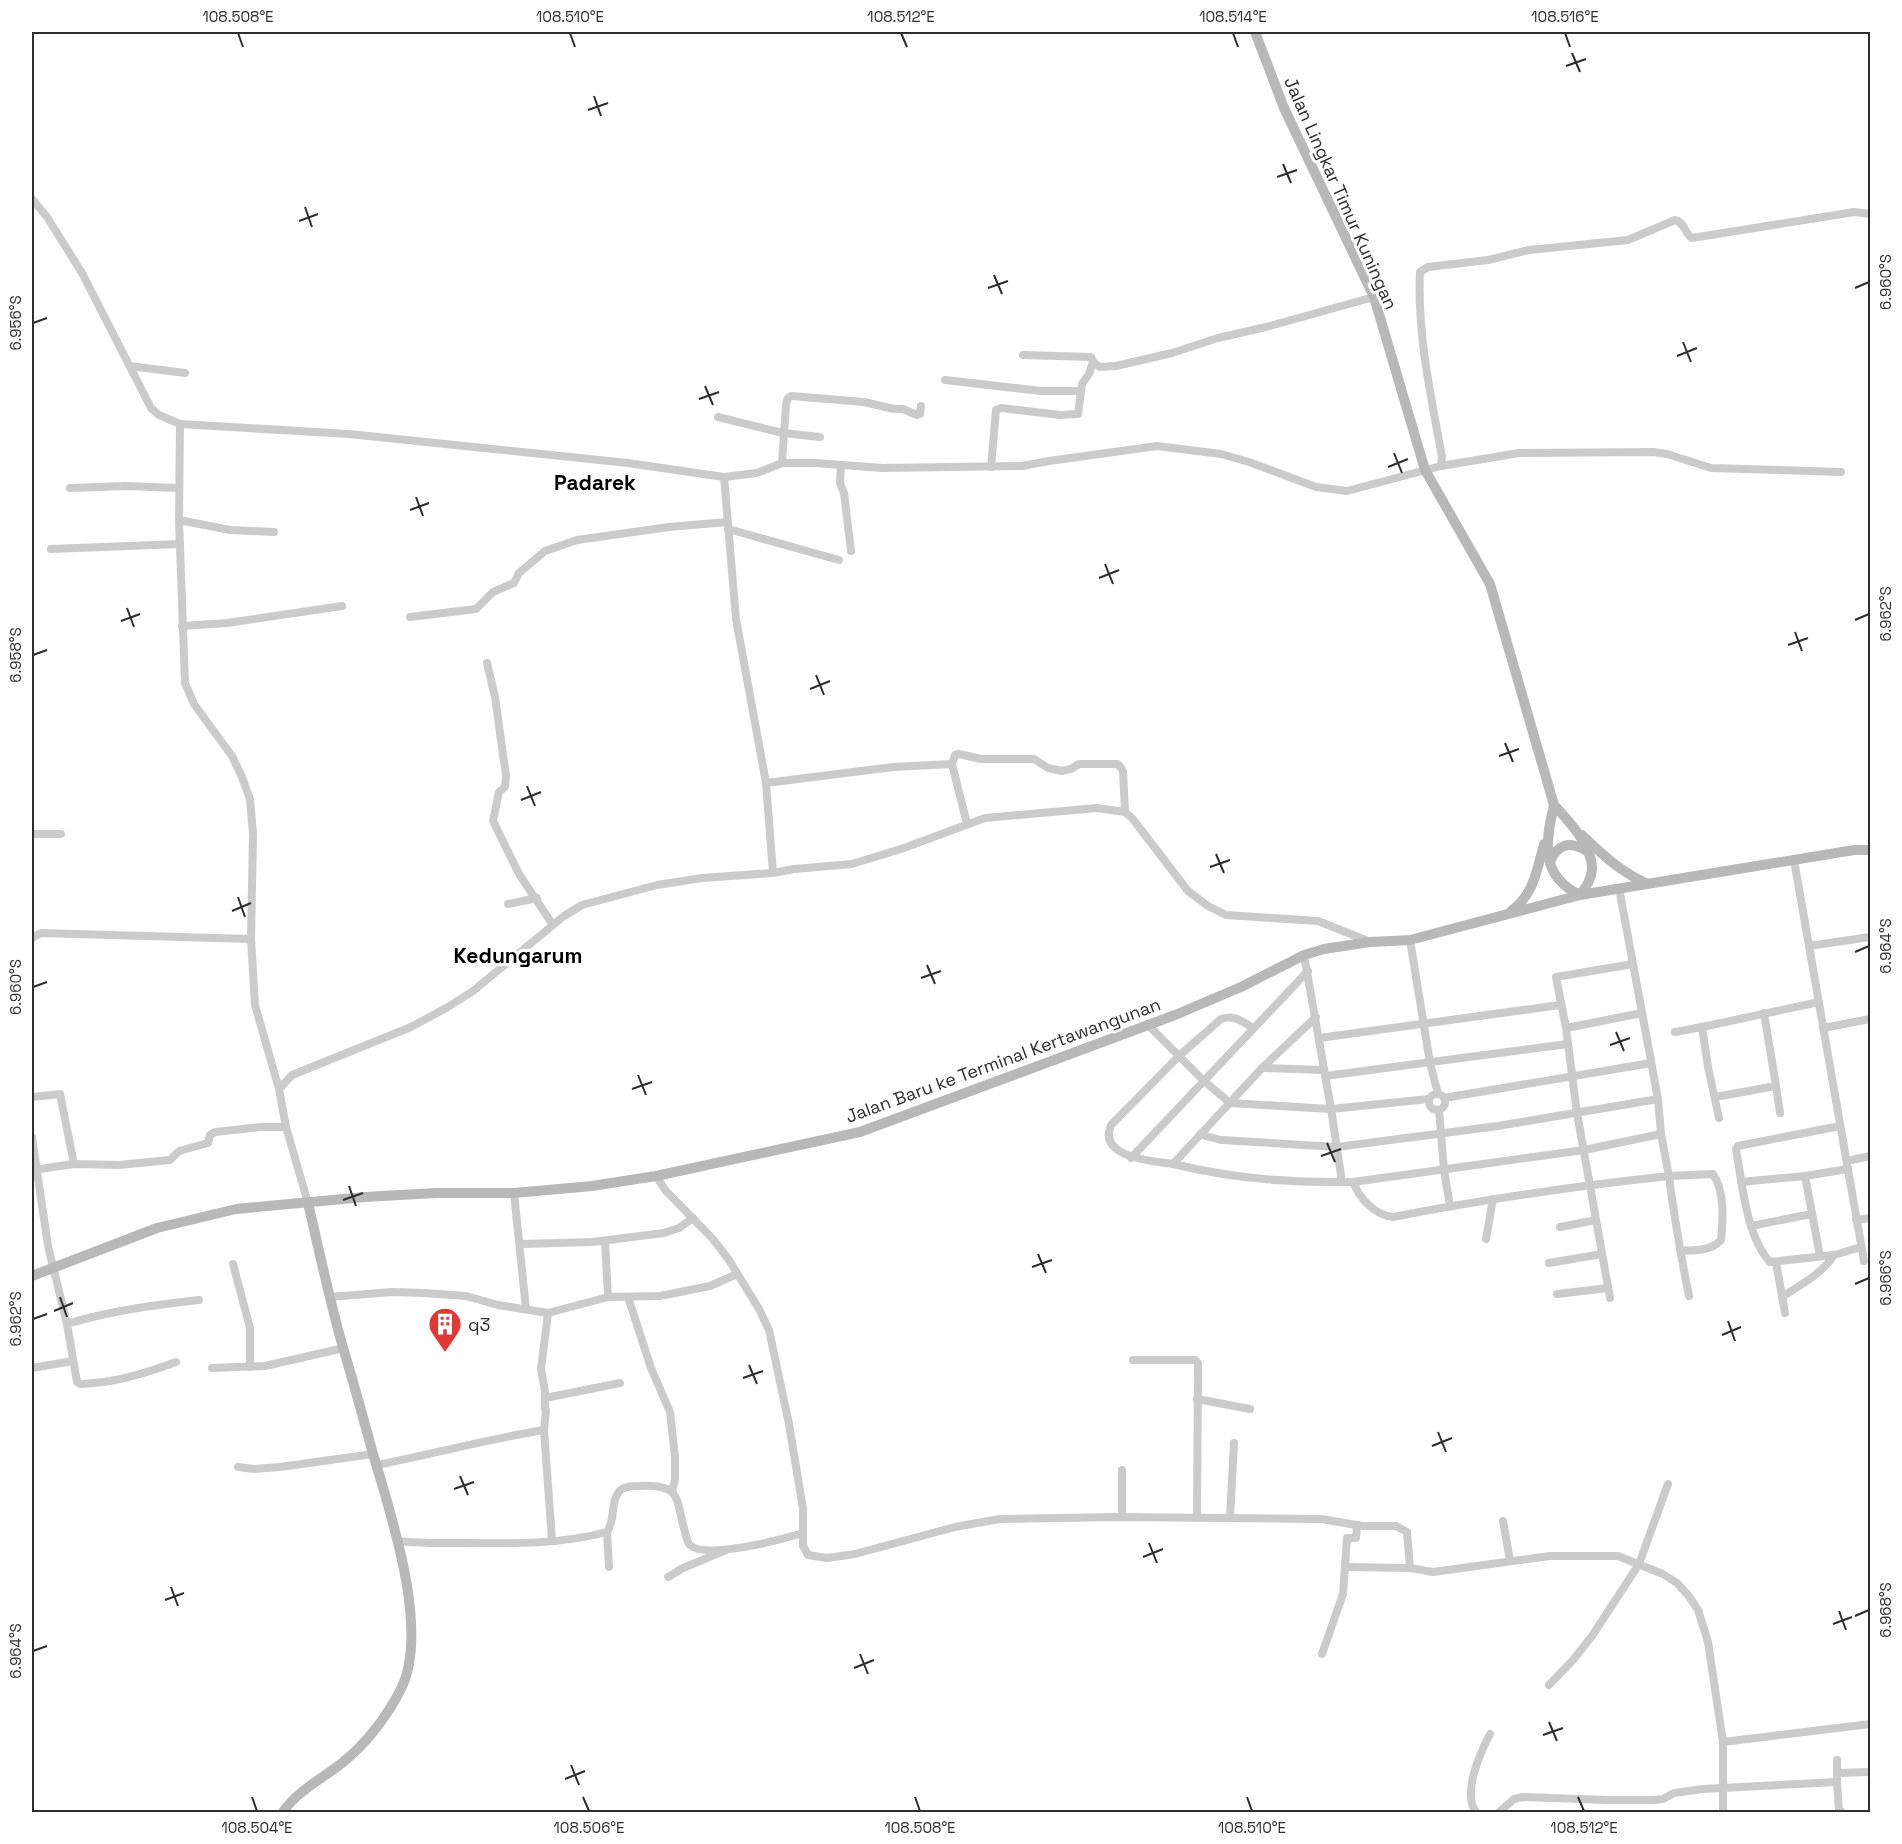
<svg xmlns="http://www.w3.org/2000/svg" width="1902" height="1844" font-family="'Space Grotesk',sans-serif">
  <rect width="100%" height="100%" fill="#fff"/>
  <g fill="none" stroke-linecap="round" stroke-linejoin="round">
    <g stroke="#cbcbcb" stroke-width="8">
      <polyline points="32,199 47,217 82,273 151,408 159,415 180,424 179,520 185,683 194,704 232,756 242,777 250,799 253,834 251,939 255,1005 279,1089"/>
      <polyline points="1023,355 1091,357 1093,362 1100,367 1116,366 1172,353 1218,338 1266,327 1374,297"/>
      <polyline points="130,366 185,373"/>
      <polyline points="945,380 1041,391 1080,391"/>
      <polyline points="718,417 783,433 820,437"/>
      <polyline points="180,424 349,434 628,463 724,477 736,619 766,783 773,873 702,878 657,885 582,905 564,916 473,991 448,1007 411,1027 292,1075 279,1089 286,1127 308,1203"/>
      <polyline points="782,463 786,404 788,398 791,396 864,402 894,409 903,409 917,415 920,414 921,406"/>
      <polyline points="841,465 840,483 844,493 851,551"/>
      <path d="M1441 466 1442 457C1431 396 1417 334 1420 272L1428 267 1488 260 1529 250 1628 240 1675 220C1685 222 1684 233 1692 238L1854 212 1870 214"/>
      <polyline points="991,467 996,410 1001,408 1060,415 1078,414 1082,384 1089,374 1093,362"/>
      <polyline points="724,477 757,473 782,463 815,463 883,468 1022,466 1049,461 1157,446 1221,454 1249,462 1316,487 1347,491 1441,466 1519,453 1653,452 1667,454 1711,468 1841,472"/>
      <polyline points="70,488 125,486 179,488"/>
      <polyline points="179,520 230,530 274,532"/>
      <polyline points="728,529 839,560"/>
      <polyline points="51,549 180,544"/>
      <polyline points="410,617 476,609 493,592 514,583 519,573 545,551 577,540 669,527 727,522"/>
      <polyline points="182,626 227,623 342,606"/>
      <polyline points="487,663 495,697 506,776 505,787 499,792 493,821 519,874 553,925"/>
      <polyline points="952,764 955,755 959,754 981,759 1034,759 1048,768 1062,771 1071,769 1079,764 1118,764 1123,771 1125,812"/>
      <polyline points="766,783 893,767 952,764 967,824"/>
      <polyline points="32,834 61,834"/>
      <polyline points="1794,860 1864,1261"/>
      <polyline points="773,873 794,869 852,864 901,849 985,818 1097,808 1125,812 1132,818 1188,891 1208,906 1226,915 1318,921 1368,941"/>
      <polyline points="508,904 537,898"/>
      <polyline points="32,938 41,933 251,939"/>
      <polyline points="1410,940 1430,1063 1438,1094"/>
      <polyline points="1809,946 1870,937"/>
      <path d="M1304 955 1331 1109 1342 1182H1353C1360 1199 1375 1215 1393 1217 1485 1199 1576 1186 1669 1176L1661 1134 1658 1099 1619 888"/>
      <path d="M1316 1017 1262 1068 1173 1164C1227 1177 1286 1183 1342 1182"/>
      <polyline points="1147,1024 1203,1080 1230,1103 1331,1109 1429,1099"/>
      <polyline points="1566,1028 1642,1013"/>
      <polyline points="1823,1028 1870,1019"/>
      <polyline points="1675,1032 1702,1027"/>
      <polyline points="1319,1038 1560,1005"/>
      <polyline points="1262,1068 1324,1070"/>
      <polyline points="1325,1076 1568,1044"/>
      <polyline points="1776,1086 1780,1113"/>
      <circle cx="1437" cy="1102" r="8"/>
      <polyline points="32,1097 60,1094 74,1164"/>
      <polyline points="1715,1097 1776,1086 1764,1013"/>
      <polyline points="1444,1098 1651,1063"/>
      <polyline points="1439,1110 1444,1170 1450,1206"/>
      <polyline points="1719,1118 1708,1067 1702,1027 1819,1002"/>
      <path d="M1840 1126 1738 1146 1736 1149C1742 1182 1746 1236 1770 1262L1834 1255 1861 1247"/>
      <polyline points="1202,1135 1221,1140 1337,1147 1498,1126 1658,1099"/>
      <path d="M32 1137 48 1246 67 1324 77 1382 80 1384C114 1383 143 1374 176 1362"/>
      <polyline points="1131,1158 1308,971"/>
      <polyline points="1847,1161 1870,1156"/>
      <path d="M1173 1164C1154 1161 1097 1158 1111 1125L1180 1055 1221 1019C1233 1014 1243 1022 1253 1028"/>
      <polyline points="33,1170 74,1164 119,1165 170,1160 179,1151 208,1143 210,1135 215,1132 261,1127 286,1127"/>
      <polyline points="656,1176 666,1191 713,1239 729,1260 759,1309 769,1330 789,1424 803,1509 803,1546 808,1555 827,1558 855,1554 955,1527 1000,1519 1119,1517 1321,1519 1362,1526 1396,1526 1407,1532 1410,1568 1433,1572 1550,1556 1618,1556 1663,1574 1677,1583 1688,1595 1698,1610 1708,1642 1723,1742 1723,1812"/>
      <polyline points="1805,1176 1820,1256"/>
      <polyline points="1353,1182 1584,1150 1661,1134"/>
      <polyline points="1741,1182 1805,1176 1848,1169"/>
      <polyline points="514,1193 526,1309"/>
      <polyline points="1856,1220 1870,1218"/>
      <polyline points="1751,1226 1812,1214"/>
      <polyline points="1560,1227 1596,1220"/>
      <polyline points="1486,1239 1493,1199"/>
      <polyline points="605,1241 608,1297"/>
      <polyline points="521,1244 592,1242 664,1233 679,1228 693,1218"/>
      <path d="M1680 1250C1694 1251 1711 1251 1721 1240 1723 1220 1725 1191 1713 1174L1669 1176C1674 1217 1681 1256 1689 1296"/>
      <polyline points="1776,1262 1785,1313"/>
      <polyline points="1549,1263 1602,1254"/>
      <polyline points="233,1264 250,1328 250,1367"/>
      <polyline points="1557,1294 1608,1288"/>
      <polyline points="329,1297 392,1292 424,1293 466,1296 498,1305 548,1313"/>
      <polyline points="628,1297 651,1368 670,1412 675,1457 675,1480 672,1491"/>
      <path d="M1782 1297C1800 1285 1822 1274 1834 1255"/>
      <polyline points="1610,1298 1577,1113 1566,1028 1556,977 1633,964"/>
      <path d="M67 1324C110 1311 153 1305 199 1300"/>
      <polyline points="1133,1360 1195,1360 1198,1363 1197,1517"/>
      <polyline points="32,1368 73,1361"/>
      <polyline points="212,1368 265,1366 344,1348"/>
      <polyline points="545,1398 620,1383"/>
      <polyline points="1197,1399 1250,1409"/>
      <path d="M377 1465C433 1454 488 1439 544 1430"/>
      <polyline points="238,1467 254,1469 280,1467 373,1454"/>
      <polyline points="1122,1470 1122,1517"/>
      <polyline points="1230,1518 1234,1443"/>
      <polyline points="1503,1521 1510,1561"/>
      <polyline points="607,1532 609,1567"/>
      <polyline points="552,1540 544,1430 546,1410 545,1409 545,1392 541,1369 548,1313 608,1297 660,1296 710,1286 737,1274"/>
      <path d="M399 1541C422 1544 445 1543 468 1543 514 1544 562 1544 607 1532 616 1518 610 1505 618 1493 622 1486 632 1486 639 1486 682 1484 675 1497 685 1532 686 1536 687 1542 690 1545 705 1560 783 1539 803 1533"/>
      <polyline points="1346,1567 1410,1568"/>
      <polyline points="668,1577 683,1568 726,1550"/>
      <polyline points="1322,1654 1343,1594 1347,1538 1356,1538 1357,1525"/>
      <polyline points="1549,1685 1573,1660 1592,1636 1639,1564 1668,1484"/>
      <polyline points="1723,1742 1870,1724"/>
      <polyline points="1837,1760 1837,1782 1839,1810 1842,1812"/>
      <polyline points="1838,1773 1870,1772"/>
      <path d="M1476 1812C1462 1794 1480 1753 1490 1734"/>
      <polyline points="1499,1812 1514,1799 1522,1797 1607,1800 1654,1800 1663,1799 1674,1793 1703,1789 1837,1782"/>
    </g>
    <g stroke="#b8b8b8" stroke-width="10">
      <path d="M1255 32 1284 108 1374 297 1425 470 1490 584 1554 805C1569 821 1593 847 1592 870 1591 880 1586 887 1580 895 1540 876 1545 843 1554 805"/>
      <path d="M1582 835C1602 854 1620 872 1646 883"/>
      <path d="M1550 862C1558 843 1570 841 1587 851"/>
      <path d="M1511 911C1534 895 1537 869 1544 844"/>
      <polyline points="32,1276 157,1228 236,1209 365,1197 436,1193 514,1193 592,1186 656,1176 860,1132 1175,1015 1241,987 1304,955 1324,949 1370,942 1410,940 1580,895 1854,850 1870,850"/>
      <path d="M283 1812C296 1792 323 1778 342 1763 367 1743 386 1718 401 1689 430 1630 391 1515 373 1454 363 1417 353 1381 342 1344 329 1298 319 1250 308 1203"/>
    </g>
  </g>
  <path fill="none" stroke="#2e2e2e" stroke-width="2" d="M238 33 243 47M570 33 575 47M901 33 907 47M1233 33 1238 47M1565 33 1570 47M1572 53 1580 72M1566 66 1586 59M594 96 601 116M588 110 608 103M1283 164 1291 183M1277 177 1297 170M305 207 312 227M299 221 318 214M994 275 1002 294M988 288 1008 281M1855 288 1869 282M33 323 47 318M1683 342 1691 362M1677 356 1697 348M705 386 713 405M699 399 719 392M1394 453 1402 473M1388 467 1408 459M416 497 423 516M410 510 429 503M1105 564 1113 584M1099 578 1119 570M127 608 134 627M1855 620 1869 614M121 621 140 614M1795 632 1802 651M1788 645 1808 638M33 655 47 650M816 675 824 695M810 689 830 681M1505 743 1513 762M1499 756 1519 749M527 786 535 806M521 800 541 792M1216 854 1224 873M1210 867 1230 860M238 897 245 917M232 911 251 903M1855 952 1869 946M927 965 935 984M921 978 941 971M33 987 47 982M1616 1032 1624 1051M1610 1045 1630 1038M638 1075 646 1095M632 1089 652 1082M1327 1143 1335 1162M1321 1156 1341 1149M349 1186 356 1206M343 1200 363 1193M1038 1254 1046 1273M1032 1267 1052 1260M1855 1284 1869 1278M60 1297 67 1317M54 1311 73 1303M33 1319 47 1314M1728 1321 1735 1341M1722 1335 1741 1327M749 1365 757 1384M743 1378 763 1371M1438 1432 1446 1452M1432 1446 1452 1438M460 1476 468 1495M454 1489 474 1482M1149 1543 1157 1563M1143 1557 1163 1549M171 1587 178 1606M165 1600 184 1593M1839 1611 1846 1630M1855 1616 1869 1610M1833 1624 1852 1617M33 1651 47 1646M860 1654 868 1674M854 1668 874 1660M1549 1722 1557 1741M1543 1735 1563 1728M571 1765 579 1785M565 1779 585 1771M252 1797 257 1811M583 1797 589 1811M915 1797 920 1811M1247 1797 1252 1811M1578 1797 1584 1811"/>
  <defs>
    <symbol id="building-pin" viewBox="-11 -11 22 30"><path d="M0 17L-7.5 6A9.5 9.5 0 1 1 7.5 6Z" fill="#e23734" stroke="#fff"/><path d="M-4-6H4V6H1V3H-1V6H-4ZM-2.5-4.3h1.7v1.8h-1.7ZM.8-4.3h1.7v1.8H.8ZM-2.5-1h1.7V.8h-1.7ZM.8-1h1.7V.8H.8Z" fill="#fff"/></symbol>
  </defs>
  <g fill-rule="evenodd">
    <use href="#building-pin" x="426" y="1305" width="38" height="52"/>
  </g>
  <g text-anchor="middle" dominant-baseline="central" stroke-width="6" stroke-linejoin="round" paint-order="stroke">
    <g font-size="18" fill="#2e2e2e" stroke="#fff">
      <text transform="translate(1341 193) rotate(66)">Jalan Lingkar Timur Kuningan</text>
      <text transform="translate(1003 1060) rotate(-20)">Jalan Baru ke Terminal Kertawangunan</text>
    </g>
    <g font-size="18" fill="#2e2e2e" stroke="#fff" text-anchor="start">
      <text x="468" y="1324">q3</text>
    </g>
    <g font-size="21" font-weight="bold" fill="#000" stroke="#fff">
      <text x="595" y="482">Padarek</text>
      <text x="518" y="955">Kedungarum</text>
    </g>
  </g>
  <rect width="1902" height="1844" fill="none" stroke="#ffffff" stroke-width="66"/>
  <rect x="33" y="33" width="1836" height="1778" fill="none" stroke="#2e2e2e" stroke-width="2"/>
  <g font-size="15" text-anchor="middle" fill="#2e2e2e">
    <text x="238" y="22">108.508°E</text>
    <text x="570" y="22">108.510°E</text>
    <text x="901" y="22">108.512°E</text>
    <text x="1233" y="22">108.514°E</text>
    <text x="1565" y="22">108.516°E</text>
    <text transform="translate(1886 282) rotate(-90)" y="5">6.960°S</text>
    <text transform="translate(16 323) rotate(-90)" y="5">6.956°S</text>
    <text transform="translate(1886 614) rotate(-90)" y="5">6.962°S</text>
    <text transform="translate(16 655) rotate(-90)" y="5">6.958°S</text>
    <text transform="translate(1886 946) rotate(-90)" y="5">6.964°S</text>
    <text transform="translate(16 987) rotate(-90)" y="5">6.960°S</text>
    <text transform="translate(1886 1278) rotate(-90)" y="5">6.966°S</text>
    <text transform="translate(16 1319) rotate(-90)" y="5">6.962°S</text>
    <text transform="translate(1886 1610) rotate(-90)" y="5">6.968°S</text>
    <text transform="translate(16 1651) rotate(-90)" y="5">6.964°S</text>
    <text x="257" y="1833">108.504°E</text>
    <text x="589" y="1833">108.506°E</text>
    <text x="920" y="1833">108.508°E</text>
    <text x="1252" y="1833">108.510°E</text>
    <text x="1584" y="1833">108.512°E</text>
  </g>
</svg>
